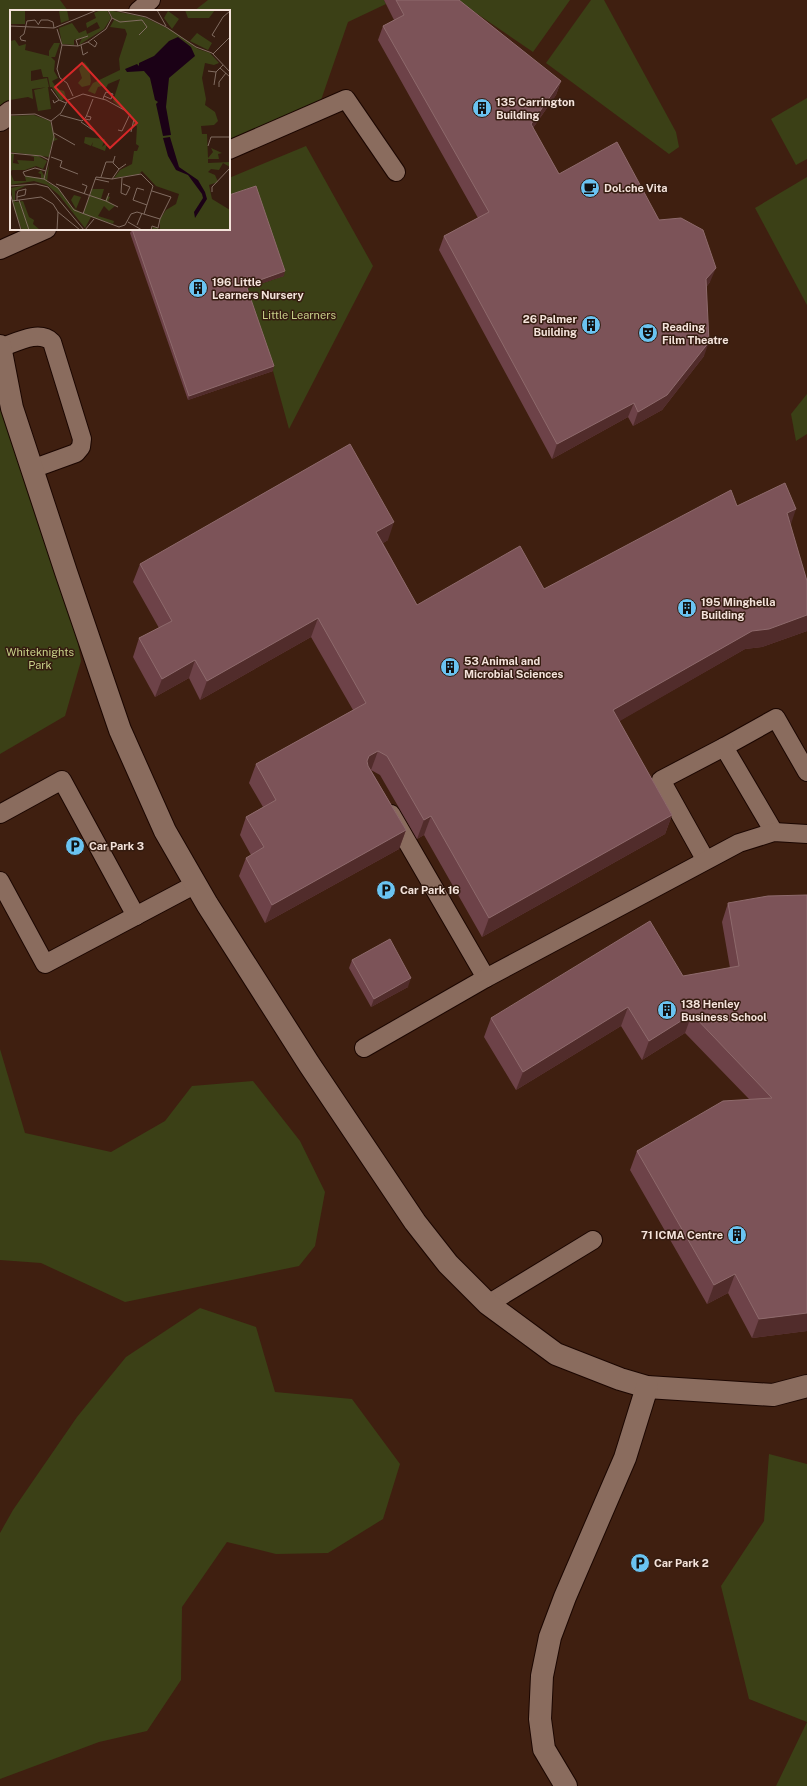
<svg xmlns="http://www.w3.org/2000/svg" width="807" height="1786" font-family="'Public Sans',sans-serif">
  <rect width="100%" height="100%" fill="#351c10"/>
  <path fill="#3f1f10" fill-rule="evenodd" d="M0 0H807V1786H0ZM11 11H229V229H11Z"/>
  <g fill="#3b4016">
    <polygon points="0,0 60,0 68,11 11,11 11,112 0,120"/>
    <polygon points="208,0 384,0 386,4 348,22 320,103 229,141 229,11 194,11"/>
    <polygon points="457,0 570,0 533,52"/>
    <polygon points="591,0 604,0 676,132 679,147 669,154 546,63"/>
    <polygon points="807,98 807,159 796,165 771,119"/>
    <polygon points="306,146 373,266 289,429 273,371 211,301 284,276 229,199 229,178"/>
    <polygon points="807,177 807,305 755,208"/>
    <polygon points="0,346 66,572 81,661 65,716 0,754"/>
    <polygon points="807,394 807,434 796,441 791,414"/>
    <polygon points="0,1049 25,1133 111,1152 165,1121 192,1086 253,1081 300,1141 325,1192 315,1246 299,1266 125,1302 41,1263 0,1260"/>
    <polygon points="200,1308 256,1327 275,1392 352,1399 400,1464 383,1519 328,1553 276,1554 227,1542 182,1607 181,1680 147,1731 99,1742 0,1779 0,1533 13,1510 77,1417 126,1357"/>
    <polygon points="769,1454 807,1464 807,1786 776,1786 807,1722 749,1699 721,1586 764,1521"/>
  </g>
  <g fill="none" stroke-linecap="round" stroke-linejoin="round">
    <defs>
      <g id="service">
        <polyline points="138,11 151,0"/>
        <polyline points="229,150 346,99 396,172"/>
        <polyline points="0,250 47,229"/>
        <path d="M0 348C15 343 39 329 52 342L82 439 81 447 76 453 32 469"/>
        <polyline points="724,747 776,718 807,772"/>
        <polyline points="0,814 62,780 136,916"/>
        <polyline points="391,814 486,978"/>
        <polyline points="705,859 661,780 724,747 774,832"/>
        <polyline points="0,881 45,964 196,884"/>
        <polyline points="364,1048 486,978 739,843 774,832 807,834"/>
        <polyline points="488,1304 593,1240"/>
      </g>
      <g id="minor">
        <polyline points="0,120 11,112"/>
        <polyline points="0,346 12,408 66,572 120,730 165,831 207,904 309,1064 415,1222 448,1264 488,1304 556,1354 620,1379 647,1387 773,1395 807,1386"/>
        <polyline points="566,1786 544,1749 540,1719 542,1676 550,1637 565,1597 625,1458 647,1387"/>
      </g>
    </defs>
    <use href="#service" stroke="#1b0600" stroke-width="20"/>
    <use href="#minor" stroke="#1b0600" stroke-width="24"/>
    <use href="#service" stroke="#8a6c5e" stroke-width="18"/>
    <use href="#minor" stroke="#8a6c5e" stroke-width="22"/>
  </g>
  <g fill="#6d4248">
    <polygon points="384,0 459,0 561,81 556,95 533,128 559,174 659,220 710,282 707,286 704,356 662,410 633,426 628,417 552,459 439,250 444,236 478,218 378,40 383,26 394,20"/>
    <polygon points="132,229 284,276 247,288 273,371 188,400 130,233"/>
    <polygon points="737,506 790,525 807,581 807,631 762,647 745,649 619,721 672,815 665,834 482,937 424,835 417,839 380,775 371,770 406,830 399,849 265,923 239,876 246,858 251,855 240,835 246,817 263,807 249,783 256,764 353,710 311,637 200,700 189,678 155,697 133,657 139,638 159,628 133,582 140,564 388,540 383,543 417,605 544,589"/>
    <polygon points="807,895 807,1331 799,1332 752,1338 728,1293 707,1304 630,1170 637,1151 749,1099 685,1033 642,1060 621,1026 516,1090 484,1037 491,1018 683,976 730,968 722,922 728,903"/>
    <polygon points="352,960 408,987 371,1007 349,968"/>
  </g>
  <g fill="#512c2b">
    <polygon points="561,81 556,95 526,138 531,124"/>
    <polygon points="716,268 710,282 701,293 706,279"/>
    <polygon points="285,271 284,276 245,289 246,285"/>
    <polygon points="709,342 704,356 662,410 633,426 638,412"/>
    <polygon points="274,366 273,371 188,400 189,396"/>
    <polygon points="634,403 628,417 552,459 557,444"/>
    <polygon points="796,509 790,527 787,513"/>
    <polygon points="394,522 388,540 370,551 376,532"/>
    <polygon points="807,615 807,631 762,647 745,649 606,729 613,710 752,631"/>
    <polygon points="318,618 311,637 200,700 207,681"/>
    <polygon points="195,660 189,678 155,697 162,679"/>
    <polygon points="378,751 371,770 362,774 369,756"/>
    <polygon points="672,815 665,834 482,937 489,918"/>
    <polygon points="431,816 424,835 417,839 424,820"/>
    <polygon points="406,830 399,849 265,923 272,905"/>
    <polygon points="411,978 408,987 371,1007 374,999"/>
    <polygon points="628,1007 621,1026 516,1090 523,1072"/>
    <polygon points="692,1014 685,1033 642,1060 649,1041"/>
    <polygon points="735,1274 728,1293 707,1304 714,1285"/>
    <polygon points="807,1313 807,1331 799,1332 752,1338 759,1319"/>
  </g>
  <g fill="#7c5358" stroke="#8e6a6c">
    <polygon points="396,0 459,0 561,81 531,124 559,174 617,142 659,220 681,218 703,230 716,268 706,279 709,342 667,395 638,412 634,403 557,444 444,236 489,212 383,26 404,15"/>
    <polygon points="256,186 285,271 246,285 274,366 189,396 132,229 229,229 229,195"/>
    <polygon points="350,444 394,522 376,532 417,605 520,546 544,589 731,490 737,506 785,483 796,509 787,513 807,581 807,615 769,629 752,631 613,710 672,815 489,918 431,816 424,820 387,756 378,751 369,756 367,761 368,766 406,830 272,905 246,858 264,847 246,817 276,800 256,764 366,703 318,618 207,681 195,660 162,679 139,638 172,621 140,564"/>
    <polygon points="807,895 807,1313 759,1319 735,1274 714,1285 637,1151 723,1101 772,1098 692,1014 649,1041 628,1007 523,1072 491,1018 650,921 683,976 739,966 728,903 768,896"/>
    <polygon points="390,939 411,978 374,999 352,960"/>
  </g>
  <defs>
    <symbol id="building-disc" viewBox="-11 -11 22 22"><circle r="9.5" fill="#6ac3f1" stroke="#351c10"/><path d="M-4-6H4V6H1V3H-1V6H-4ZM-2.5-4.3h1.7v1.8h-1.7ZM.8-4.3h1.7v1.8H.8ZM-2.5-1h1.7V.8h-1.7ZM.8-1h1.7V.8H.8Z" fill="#111"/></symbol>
    <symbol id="cafe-disc" viewBox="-11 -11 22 22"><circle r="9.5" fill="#6ac3f1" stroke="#351c10"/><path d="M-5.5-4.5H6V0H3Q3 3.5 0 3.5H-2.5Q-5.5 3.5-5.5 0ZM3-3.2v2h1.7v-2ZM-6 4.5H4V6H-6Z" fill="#111"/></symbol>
    <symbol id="theatre-disc" viewBox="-11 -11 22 22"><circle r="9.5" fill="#6ac3f1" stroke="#351c10"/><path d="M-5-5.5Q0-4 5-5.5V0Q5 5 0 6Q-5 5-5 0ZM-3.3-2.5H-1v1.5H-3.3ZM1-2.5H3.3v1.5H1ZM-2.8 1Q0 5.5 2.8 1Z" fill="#111"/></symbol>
    <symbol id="parking-disc" viewBox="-11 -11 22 22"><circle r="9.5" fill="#6ac3f1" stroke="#351c10"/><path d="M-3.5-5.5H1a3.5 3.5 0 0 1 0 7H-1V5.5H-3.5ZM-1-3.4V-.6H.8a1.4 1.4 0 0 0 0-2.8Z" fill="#111"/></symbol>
  </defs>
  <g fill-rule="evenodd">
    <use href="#building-disc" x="471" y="97" width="22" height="22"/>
    <use href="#cafe-disc" x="579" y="177" width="22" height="22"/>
    <use href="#building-disc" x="187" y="277" width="22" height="22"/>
    <use href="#building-disc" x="580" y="314" width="22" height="22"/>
    <use href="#theatre-disc" x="637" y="322" width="22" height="22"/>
    <use href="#building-disc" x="676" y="597" width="22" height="22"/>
    <use href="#building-disc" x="439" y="656" width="22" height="22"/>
    <use href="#parking-disc" x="64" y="835" width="22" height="22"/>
    <use href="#parking-disc" x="375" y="879" width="22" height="22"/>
    <use href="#building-disc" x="656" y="999" width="22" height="22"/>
    <use href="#building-disc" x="726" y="1224" width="22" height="22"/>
    <use href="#parking-disc" x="629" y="1552" width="22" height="22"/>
  </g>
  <g text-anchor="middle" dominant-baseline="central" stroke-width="3" stroke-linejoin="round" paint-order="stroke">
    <g font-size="11" font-weight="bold" fill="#f4e3db" stroke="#351c10" text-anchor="start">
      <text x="496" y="102">135 Carrington<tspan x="496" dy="13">Building</tspan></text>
      <text x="604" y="188">Dol.che Vita</text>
      <text x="212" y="282">196 Little<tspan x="212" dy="13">Learners Nursery</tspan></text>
      <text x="577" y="319" text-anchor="end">26 Palmer<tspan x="577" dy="13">Building</tspan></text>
      <text x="662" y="327">Reading<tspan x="662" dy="13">Film Theatre</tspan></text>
      <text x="701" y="602">195 Minghella<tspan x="701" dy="13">Building</tspan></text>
      <text x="464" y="661">53 Animal and<tspan x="464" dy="13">Microbial Sciences</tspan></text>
      <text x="89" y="846">Car Park 3</text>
      <text x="400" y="890">Car Park 16</text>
      <text x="681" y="1004">138 Henley<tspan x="681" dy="13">Business School</tspan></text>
      <text x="723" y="1235" text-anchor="end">71 ICMA Centre</text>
      <text x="654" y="1563">Car Park 2</text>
    </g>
    <g font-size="11" fill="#c8d189" stroke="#351c10">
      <text x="299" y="315">Little Learners</text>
      <text x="40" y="652">Whiteknights<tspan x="40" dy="13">Park</tspan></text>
    </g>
  </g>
  <g transform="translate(10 10)">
    <rect width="220" height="220" fill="#351c10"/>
    <path d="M0 0H15V14H0ZM57 0 59 10 51 13 49 1ZM91 0H97L101 8 94 19 69 35 72 28 64 30V35L52 34 49 18 62 13 69 23 76 20 77 24 90 18 87 12 77 18 76 13 86 8 84 3ZM98 0 134 7 163 21 188 39 200 43 209 53 204 55 195 53 192 68 196 89 195 95 205 102 208 111 204 115 191 116 192 124H197L198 148 203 142 201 138 212 143 208 144 209 149H198V153L220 152V157L213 153 209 160 201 159 198 162 205 165 208 172 199 175 202 189 220 200V220H142L143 217 150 219V209L156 200 166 194 169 184 146 176 132 161 129 164 104 168 110 160 122 154 124 141H127L129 136 126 134 127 116 123 115 124 109 103 91 110 69 98 74 96 78 92 76 88 77 85 84 78 81 83 73 110 60 109 49 117 24 115 19 100 17 104 10ZM175 0H205L199 8H178ZM158 1 169 9 162 19 154 8ZM187 23 202 33 198 40 180 31ZM5 30 9 36 16 34 15 40 39 46V41L44 33H50L45 47H41L45 51 44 61 48 68 42 71 47 79 54 81 56 87 51 91 42 77H40L38 67H33L31 59 21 61V71L37 68 39 77 22 79 23 89 18 87 0 90V31ZM74 52 79 58 81 71 80 75 72 77 68 73 72 68 69 59ZM38 77 41 99 28 101 24 80ZM24 105 40 111 45 128 48 129 42 132 39 147 0 142V106ZM75 127 95 129 92 137 97 133 95 141 82 136 83 132 81 136 74 133ZM0 143 4 144 3 153 9 154 7 150 24 151V147L20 146H28L37 151 33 159 26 156 15 160H2L0 162 4 171H16L15 166 31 168V164L28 163 31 160 35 167 39 155 37 172 48 178 62 197 73 204 82 179H94L91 189 95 191 97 186 100 187 98 191 105 196 99 201 94 196 88 206 104 211 103 214 81 207 75 218 49 185 37 175 24 171 0 175ZM17 175 5 181V192L13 191 19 207 24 210 23 214 30 220H12L4 199 1 178ZM64 185 71 187 66 199 61 190Z" fill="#3b4016"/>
    <path d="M168 27 181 37 185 46 159 68 156 97 161 125 153 126 146 94 148 92 145 90 140 68 134 61 117 62 115 59 127 54 129 56V53L144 46 159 31ZM160 127 169 157 188 170 195 182 197 189 185 208 184 202 193 188 192 184 178 165 166 160 158 146 153 128Z" fill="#1b0116"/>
    <path fill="none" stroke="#816c61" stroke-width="1" d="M98 0 102 8 110 12 132 10 137 17 129 25M104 0 136 7 156 17 186 37 202 43 220 62M147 0 156 16M28 15 31 10H38L43 12 44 18M0 16 44 18 87 0M47 19 52 35 47 59 50 68 57 73 63 86M205 27 202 25 213 7 220 1M16 31 11 30 10 27 14 24 17 11 25 10 28 14M78 32 85 37 87 33 84 30M52 35 68 36 78 32 96 19 102 8M71 35 73 45 78 42M68 36 66 30 78 26M203 44 220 27M210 58 220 67M198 61 206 62 213 55M204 75 206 62M209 77V72L216 63M41 79 49 90M93 89 94 86 96 82 103 84 101 89 94 86M43 90 44 93 49 90 56 93M0 105 25 104 41 111 44 127 34 169 48 178 64 200 109 217 115 215 121 204 127 202 150 209 148 218 142 216 141 220M50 105 72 111 76 107 83 89M75 109 80 110 81 107 77 106M41 111 51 103 58 90 73 84 96 90 116 101 124 109 121 122M71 112 84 121M108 120 112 121 120 104M44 123 65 135M198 136 201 127H220M0 143 31 146 39 150M105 146 103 153 109 159M41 147 52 151 50 157 68 164M91 167 96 152H103M112 168 111 183 116 185 120 177 113 174M34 169 15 166 13 162 25 158 36 161M85 169 99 172M102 169 109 159 116 154M46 174 96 191 99 183M72 174 77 176 74 184M0 176 26 174 38 177 74 220M134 180 127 178 123 190 137 195M142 181 161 187 150 209M202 182V177L220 158M0 183 11 220M7 187 15 185 16 179 8 181 7 184V190M9 190 19 220M2 191 31 187 43 194 48 202 47 220M96 191 108 197M48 202 70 220M73 204 86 167 102 169 131 164 143 176 134 204M118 212 132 220M127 215 132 203M75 220 84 209"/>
    <path fill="#d62828" fill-opacity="0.15" stroke="#d62828" stroke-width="2" d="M72 53 127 113 100 138 45 77Z"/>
    <rect width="220" height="220" fill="none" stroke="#f4e3db" stroke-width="2"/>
  </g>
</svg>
